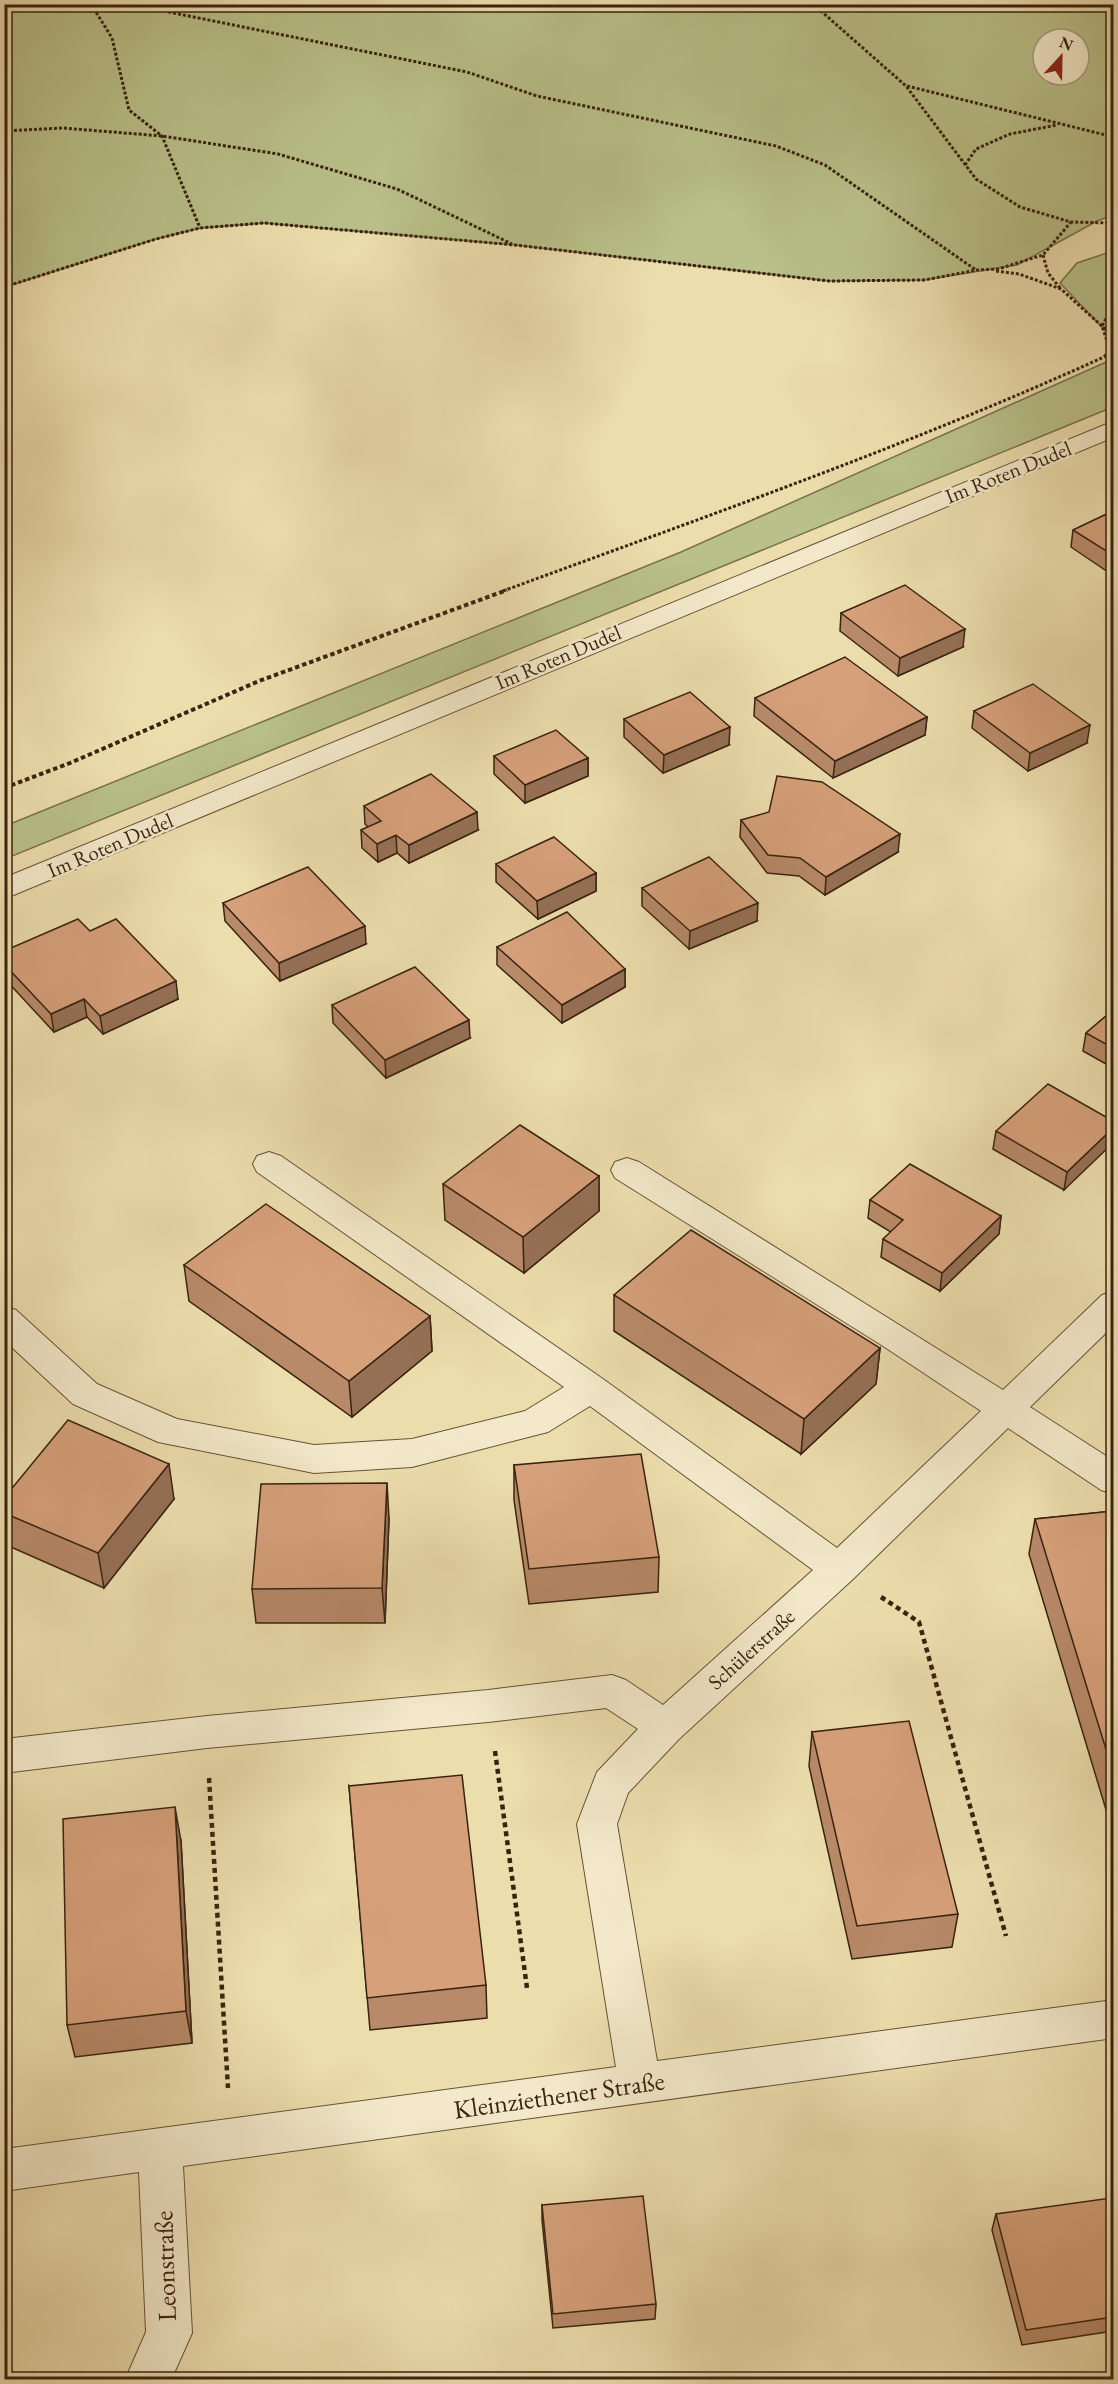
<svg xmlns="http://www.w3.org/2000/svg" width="1118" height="2384" font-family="'EB Garamond',serif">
  <rect width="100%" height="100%" fill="#ecddad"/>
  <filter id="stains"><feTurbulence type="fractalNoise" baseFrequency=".00333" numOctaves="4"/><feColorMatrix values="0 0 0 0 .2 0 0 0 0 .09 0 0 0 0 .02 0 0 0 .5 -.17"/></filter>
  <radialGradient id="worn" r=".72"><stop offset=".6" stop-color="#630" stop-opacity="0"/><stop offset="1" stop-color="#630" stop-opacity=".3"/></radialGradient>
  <g fill="#b9c089" stroke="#79724c" stroke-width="1.5" fill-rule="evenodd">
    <path d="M5 4 1113 5V215L1097 221 1017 265 924 280 829 281 515 245 264 223 200 228 156 239 5 287ZM1043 39H1079V75H1043Z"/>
    <polygon points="1113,251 1114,251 1113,339 1060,283 1077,263"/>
    <polygon points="1113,359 1113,407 5,859 5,826 681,552"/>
  </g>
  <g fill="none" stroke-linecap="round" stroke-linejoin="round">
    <defs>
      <g id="minor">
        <polygon points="1114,421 1114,437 4,899 4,878"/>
        <polygon points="269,1152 281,1156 603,1379 837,1548 981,1411 883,1346 615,1178 611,1170 615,1162 627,1158 639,1162 1003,1390 1102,1295 1114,1291 1114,1325 1030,1407 1114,1461 1114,1494 1101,1490 1008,1428 852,1580 679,1739 628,1793 617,1824 657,2061 1114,2000 1114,2038 183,2166 192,2333 171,2380 125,2380 146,2332 139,2172 4,2191 4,2149 616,2067 577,1824 597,1772 638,1729 606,1708 488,1722 207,1748 4,1773 4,1739 207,1716 488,1690 612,1675 626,1680 663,1705 813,1570 590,1406 548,1432 412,1467 314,1473 158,1442 73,1404 4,1340 4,1306 16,1310 97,1384 177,1419 314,1445 412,1439 525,1411 564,1387 257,1172 253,1164 257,1156"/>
      </g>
    </defs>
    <use href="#minor" stroke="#665237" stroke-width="2"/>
    <g stroke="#392310" stroke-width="3" stroke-dasharray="3 2" stroke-linecap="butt">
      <polyline points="91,4 112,38 129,110 162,136 200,228"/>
      <polyline points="129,4 467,72 537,96 776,146 825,165 976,270"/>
      <polyline points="813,4 906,86 976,179 1020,207 1071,222 1114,223"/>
      <polyline points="907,86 1114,137"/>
      <polyline points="4,131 63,128 162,136 278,154 397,189 512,244"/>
      <polyline points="965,165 976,149 1010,134 1057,125"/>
      <polyline points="1043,255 1048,273 1060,288"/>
      <polyline points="996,271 1019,274 1061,289 1114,337"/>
      <polyline points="4,287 156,239 200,228 264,223 515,245 829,281 924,280 977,270 998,269 1043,255 1071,222"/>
      <polyline points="1110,351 1114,378"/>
      <path d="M503 591C704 517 908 446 1104 357L1110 350 1102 326 1114 304"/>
    </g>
    <polyline stroke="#392310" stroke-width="4" stroke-dasharray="4.5 3" stroke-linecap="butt" points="4,788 70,763 259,681 507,590"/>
    <g stroke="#392310" stroke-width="4.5" stroke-dasharray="5 4" stroke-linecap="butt">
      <polyline points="881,1597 919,1622 1006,1936"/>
      <polyline points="495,1751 527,1988"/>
      <polyline points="209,1778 228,2088"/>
    </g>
    <use href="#minor" fill="#f3e9ca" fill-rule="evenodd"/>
  </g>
  <g fill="#b88a69" stroke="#392310" stroke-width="1.5">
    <polygon points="1113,511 1113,570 1108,572 1071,547 1073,530"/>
    <polygon points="841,613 963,647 898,676 840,631"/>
    <polygon points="755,698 927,717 925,735 833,778 754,716"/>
    <polygon points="974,711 1087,743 1028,771 972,728"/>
    <polygon points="624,719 729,745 663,773 624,737"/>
    <polygon points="494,756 588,758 588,776 525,803 494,774"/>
    <polygon points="364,806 478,830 409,863 397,853 378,862 362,848 361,830 368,827 365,824"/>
    <polygon points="741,820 898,852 825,895 799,876 767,873 740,837"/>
    <polygon points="496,864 596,873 596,891 538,919 496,882"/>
    <polygon points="642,888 757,921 689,949 642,906"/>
    <polygon points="223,903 366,944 280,981 225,921"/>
    <polygon points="90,931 178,999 103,1034 87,1017 54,1032 4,978 4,951"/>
    <polygon points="497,947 625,969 625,987 562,1023 497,965"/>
    <polygon points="332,1005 470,1038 386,1078 333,1023"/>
    <polygon points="1113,1010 1113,1068 1083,1051 1086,1033"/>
    <polygon points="1113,1121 1064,1190 993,1149 996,1131"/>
    <polygon points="599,1176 599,1211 524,1273 445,1220 443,1184"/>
    <polygon points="870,1200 1001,1216 999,1234 940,1291 881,1257 883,1239 891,1232 868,1218"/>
    <polygon points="184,1265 430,1316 432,1351 352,1417 189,1301"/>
    <polygon points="614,1295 880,1348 876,1384 801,1454 614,1331"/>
    <polygon points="514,1465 659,1557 658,1592 529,1604 514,1500"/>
    <polygon points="4,1498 174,1499 104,1588 4,1544"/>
    <polygon points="1113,1511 1113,1833 1029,1554 1035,1519"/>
    <polygon points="389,1518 385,1623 256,1623 252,1589"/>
    <polygon points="812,1732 958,1914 952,1947 852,1959 809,1766"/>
    <polygon points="349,1786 486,1985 487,2018 370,2030"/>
    <polygon points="181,1841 192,2043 75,2057 67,2025"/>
    <polygon points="542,2205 656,2304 655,2319 553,2328 542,2220"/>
    <polygon points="1113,2206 1113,2331 1022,2345 992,2230 996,2214"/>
  </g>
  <g fill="#967055" stroke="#392310" stroke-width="1.5">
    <polygon points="1113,553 1113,570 1108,572 1111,554"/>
    <polygon points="965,629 963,647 898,676 900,658"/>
    <polygon points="927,717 925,735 833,778 835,761"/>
    <polygon points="1090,725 1087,743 1028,771 1030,753"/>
    <polygon points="730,727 729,745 663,773 664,755"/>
    <polygon points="588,758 588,776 525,803 525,785"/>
    <polygon points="477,812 478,830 409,863 409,845"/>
    <polygon points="900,834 898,852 825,895 826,877"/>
    <polygon points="396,835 397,853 378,862 377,844"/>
    <polygon points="596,873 596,891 538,919 537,901"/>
    <polygon points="758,903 757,921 689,949 690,931"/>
    <polygon points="365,926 366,944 280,981 279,963"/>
    <polygon points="625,969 625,987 562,1023 562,1005"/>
    <polygon points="176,981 178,999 103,1034 100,1016"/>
    <polygon points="84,999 87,1017 54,1032 51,1014"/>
    <polygon points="469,1020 470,1038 386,1078 385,1060"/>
    <polygon points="1113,1128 1113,1143 1064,1190 1067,1172"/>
    <polygon points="599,1176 599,1211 524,1273 523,1237"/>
    <polygon points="1001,1216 999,1234 940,1291 942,1273"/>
    <polygon points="430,1316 432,1351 352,1417 349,1381"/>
    <polygon points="880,1348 876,1384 801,1454 804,1419"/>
    <polygon points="169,1464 174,1499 104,1588 98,1553"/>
    <polygon points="387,1483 389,1518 385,1623 382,1588"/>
    <polygon points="175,1807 181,1841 192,2043 186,2011"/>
  </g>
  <g fill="#d6a07a" stroke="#392310" stroke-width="1.5">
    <polygon points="1113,511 1113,553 1111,554 1073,530"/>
    <polygon points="905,585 965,629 900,658 841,613"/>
    <polygon points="845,657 927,717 835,761 755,698"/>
    <polygon points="1033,684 1090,725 1030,753 974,711"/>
    <polygon points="690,692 730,727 664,755 624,719"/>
    <polygon points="556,730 588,758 525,785 494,756"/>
    <polygon points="431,774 477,812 409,845 396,835 377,844 361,830 381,821 364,806"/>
    <polygon points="777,776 822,782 900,834 826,877 800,858 768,855 741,820 769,812"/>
    <polygon points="554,837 596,873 537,901 496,864"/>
    <polygon points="709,857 758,903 690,931 642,888"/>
    <polygon points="308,867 365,926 279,963 223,903"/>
    <polygon points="567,912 625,969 562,1005 497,947"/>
    <polygon points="78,919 90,931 116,919 176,981 100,1016 84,999 51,1014 4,964 4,951"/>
    <polygon points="415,967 469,1020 385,1060 332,1005"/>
    <polygon points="1113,1010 1113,1048 1086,1033"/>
    <polygon points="1048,1084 1113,1121 1113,1128 1067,1172 996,1131"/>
    <polygon points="520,1125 599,1176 523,1237 443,1184"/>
    <polygon points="910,1164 1001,1216 942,1273 883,1239 903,1220 870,1200"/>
    <polygon points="266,1204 430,1316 349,1381 184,1265"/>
    <polygon points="691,1230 880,1348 804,1419 614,1295"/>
    <polygon points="68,1420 169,1464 98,1553 4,1513 4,1498"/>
    <polygon points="641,1454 659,1557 529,1569 514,1465"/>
    <polygon points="387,1483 382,1588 252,1589 261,1484"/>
    <polygon points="1113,1511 1113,1772 1035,1519"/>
    <polygon points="909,1721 958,1914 857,1926 812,1732"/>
    <polygon points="462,1775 486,1985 367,1998 349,1786"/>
    <polygon points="175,1807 186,2011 67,2025 63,1819"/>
    <polygon points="643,2196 656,2304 553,2314 542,2205"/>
    <polygon points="1111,2198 1113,2206 1113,2317 1026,2330 996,2214"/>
  </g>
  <g text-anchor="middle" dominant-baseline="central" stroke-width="5" stroke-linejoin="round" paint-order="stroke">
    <g font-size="21" fill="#392310" stroke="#f3e9ca">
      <text transform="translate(1008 472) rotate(-22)">Im Roten Dudel</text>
      <text transform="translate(558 657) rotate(-23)">Im Roten Dudel</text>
      <text transform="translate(110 845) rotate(-23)">Im Roten Dudel</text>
      <text transform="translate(751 1649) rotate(-42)">Schülerstraße</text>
    </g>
    <g font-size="26" fill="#392310" stroke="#f3e9ca">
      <text transform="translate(559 2095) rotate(-8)">Kleinziethener Straße</text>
      <text transform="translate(165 2266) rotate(-92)">Leonstraße</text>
    </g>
  </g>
  <rect width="1118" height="2384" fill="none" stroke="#ecddad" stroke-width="24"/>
  <rect x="6" y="6" width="1106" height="2372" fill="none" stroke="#392310" stroke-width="3"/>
  <rect x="12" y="12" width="1094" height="2360" fill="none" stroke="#392310" stroke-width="1.5"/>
  <g transform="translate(1061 57) rotate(22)"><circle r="28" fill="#f3e9ca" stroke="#a99a80" stroke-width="1.5"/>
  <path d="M0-4.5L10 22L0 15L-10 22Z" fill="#8f2418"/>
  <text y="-9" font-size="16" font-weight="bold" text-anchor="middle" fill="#392310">N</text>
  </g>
  <rect width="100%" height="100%" filter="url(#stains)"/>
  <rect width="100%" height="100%" fill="url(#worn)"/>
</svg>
